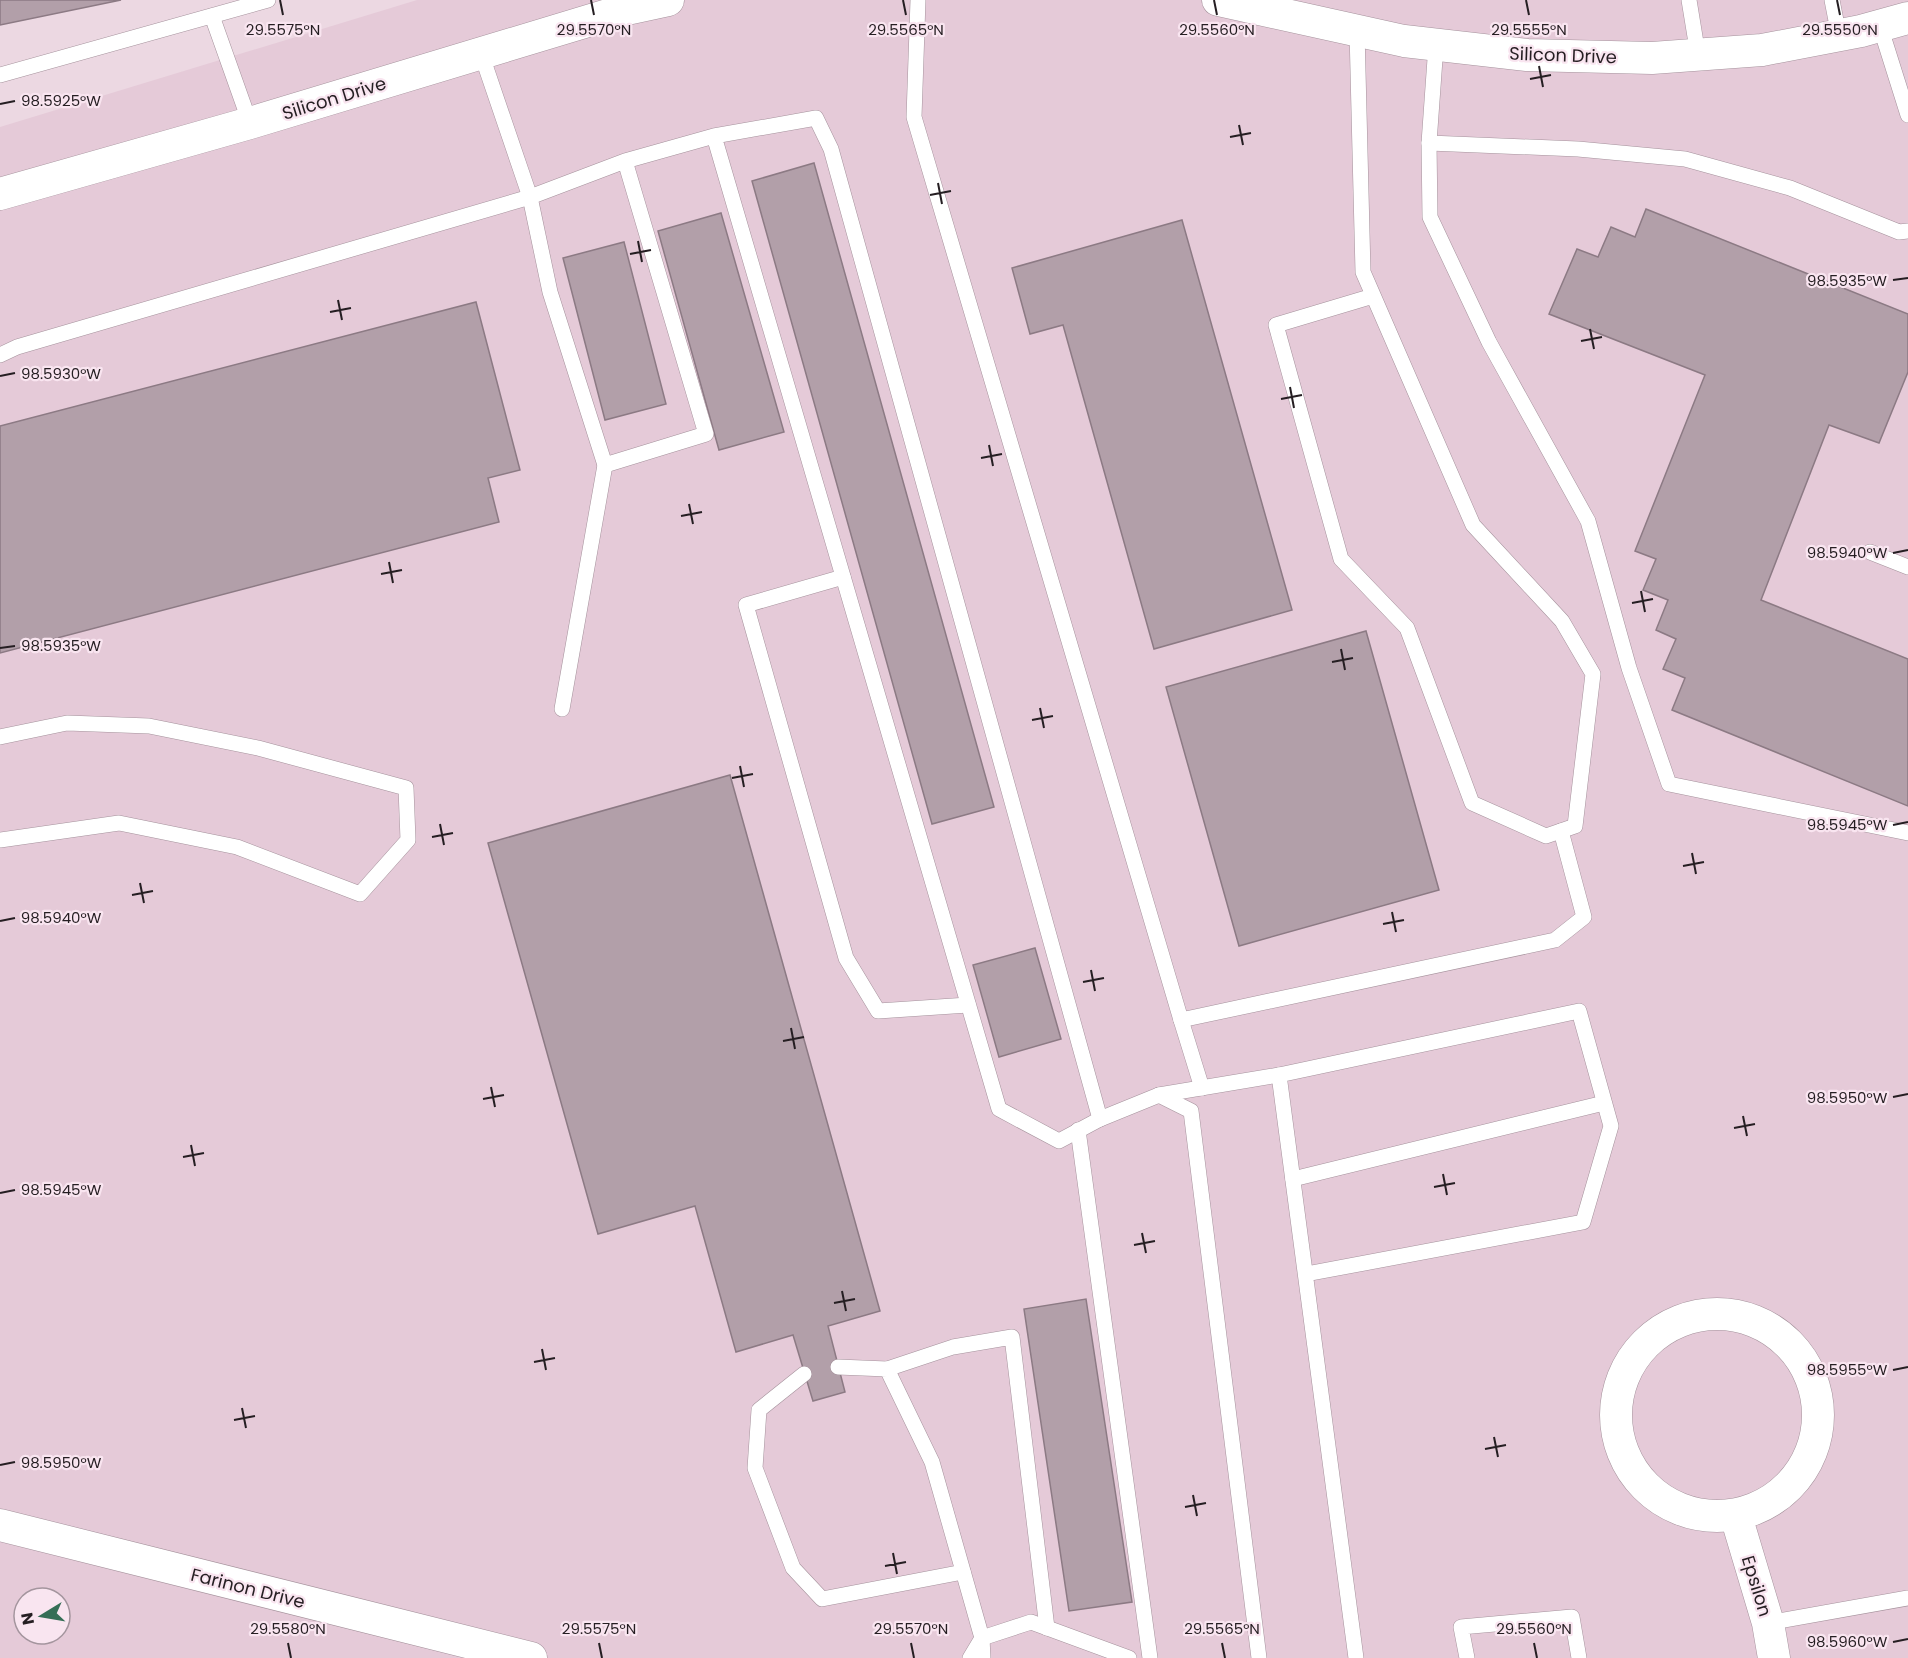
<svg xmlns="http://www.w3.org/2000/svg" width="1908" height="1658" font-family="Poppins,sans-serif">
  <rect width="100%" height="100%" fill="#ecd8e2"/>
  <path fill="#e5cad8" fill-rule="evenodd" d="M417 0H1908V1658H0V127ZM24 1598H60V1634H24Z"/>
  <g fill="#b29fa9" stroke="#8c7a84" stroke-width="1.5">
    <polygon points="0,0 121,0 0,25"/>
    <polygon points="814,163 994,807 932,824 752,181"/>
    <polygon points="1646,209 1908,314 1908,372 1879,443 1829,425 1761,600 1908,659 1908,806 1672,710 1685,678 1663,669 1676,639 1656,630 1668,600 1643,590 1656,559 1635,551 1705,375 1549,314 1577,249 1598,257 1611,227 1635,237"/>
    <polygon points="721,213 784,432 719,450 658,231"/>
    <polygon points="1182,220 1292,610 1154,649 1063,325 1030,334 1012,268"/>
    <polygon points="624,242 666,404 605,420 563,258"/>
    <polygon points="476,302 520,470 488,478 499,522 0,653 0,426"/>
    <polygon points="1366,631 1439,890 1239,946 1166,687"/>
    <polygon points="730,775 880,1311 828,1326 845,1392 813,1401 793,1335 736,1352 695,1206 598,1234 488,843"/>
    <polygon points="1035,948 1061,1039 999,1057 973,965"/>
    <polygon points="1086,1299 1132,1602 1069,1611 1024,1309"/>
  </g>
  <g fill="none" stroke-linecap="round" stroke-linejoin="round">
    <defs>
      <g id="service">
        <polyline points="918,0 914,117 1181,1020 1555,940 1584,917 1561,831"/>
        <polyline points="1689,0 1698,55"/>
        <polyline points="1832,0 1839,36"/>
        <polyline points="212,16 250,123"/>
        <polyline points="1880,26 1908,115"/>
        <polyline points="1357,31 1363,272 1473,525 1562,621 1593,674 1575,826 1546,836 1472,803 1407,628 1341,559 1276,325 1373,296"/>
        <polyline points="1436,45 1429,143 1430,217 1489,342 1588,521 1629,668 1669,784 1908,833"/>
        <polyline points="0,75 268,0"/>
        <polyline points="1429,143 1578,149 1685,159 1790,188 1899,232 1908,231"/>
        <polyline points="625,161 530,197 550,292 605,465 706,434 625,161 714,136 999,1109 1059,1141 1100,1119 831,149 816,118 714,136"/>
        <polyline points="0,355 17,347 530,197 481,53"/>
        <polyline points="1870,552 1908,567"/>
        <polyline points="843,577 746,605 846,958 878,1011 968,1005"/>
        <polyline points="562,709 605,465"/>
        <polyline points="0,737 67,723 149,726 258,748 406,788 408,840 360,894 237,847 119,823 0,840"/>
        <polyline points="1181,1020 1202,1088"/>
        <polyline points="1159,1095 1279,1075"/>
        <polyline points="1100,1119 1159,1095 1191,1111 1259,1658"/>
        <polyline points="1078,1130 1150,1658"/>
        <polyline points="1293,1179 1604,1103"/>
        <polyline points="1306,1274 1583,1222 1611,1126 1579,1011 1279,1075 1356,1658"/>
        <polyline points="838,1367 887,1369 932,1462 982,1638 983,1658"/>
        <polyline points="887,1369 953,1347 1012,1337 1047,1628"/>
        <polyline points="804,1374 759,1410 755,1468 793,1568 822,1599 963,1572"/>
        <polyline points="1768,1623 1908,1598"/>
        <polyline points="970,1658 982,1638 1031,1622 1129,1658"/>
        <polyline points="1467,1658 1461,1627 1572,1617 1579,1658"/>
      </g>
      <g id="minor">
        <polyline points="1218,0 1404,41 1527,55 1652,58 1762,50 1861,31 1908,18"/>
        <polyline points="0,194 250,123 631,8 668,0"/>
        <circle cx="1717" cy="1415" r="101"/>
        <polyline points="1736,1516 1768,1623 1774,1658"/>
        <polyline points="0,1525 531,1658"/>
      </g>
    </defs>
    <use href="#service" stroke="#a5929c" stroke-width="16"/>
    <use href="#minor" stroke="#a5929c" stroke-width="33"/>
    <use href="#service" stroke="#fff" stroke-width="15"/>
    <use href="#minor" stroke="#fff" stroke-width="32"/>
  </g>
  <path fill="none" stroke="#251e22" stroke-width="2" d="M280 0 283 15M591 0 594 15M903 0 906 15M1214 0 1217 15M1526 0 1529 15M1837 0 1840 15M1539 66 1543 87M1530 79 1551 75M0 104 15 101M1239 125 1243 145M1230 137 1251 133M938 183 942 204M930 195 951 191M638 241 642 262M630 254 651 250M1893 280 1908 278M338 300 342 320M330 312 351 308M1590 329 1594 349M1581 341 1602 337M0 376 15 373M1290 387 1294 408M1281 399 1302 395M989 445 993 466M981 458 1002 454M689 504 693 524M681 516 702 512M1893 553 1908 550M389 562 393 583M381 574 402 570M1641 591 1645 612M1632 603 1653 599M0 648 15 646M1341 649 1345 670M1332 662 1353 658M1040 708 1044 728M1032 720 1053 716M740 766 744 787M732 778 753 774M440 824 444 845M1893 825 1908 822M432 837 453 833M1692 853 1696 874M1683 866 1704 862M140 883 144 903M132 895 153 891M1392 912 1396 932M0 921 15 918M1383 924 1404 920M1091 970 1095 991M1083 982 1104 978M791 1028 795 1049M783 1041 804 1037M491 1087 495 1107M1893 1097 1908 1094M483 1099 504 1095M1743 1116 1747 1136M1734 1128 1755 1124M191 1145 195 1166M183 1157 204 1153M1443 1174 1447 1195M1434 1187 1455 1183M0 1193 15 1190M1142 1233 1146 1253M1134 1245 1155 1241M842 1291 846 1311M834 1303 855 1299M542 1349 546 1370M534 1362 555 1358M1893 1370 1908 1367M242 1408 246 1428M234 1420 255 1416M1494 1437 1498 1457M1485 1449 1506 1445M0 1465 15 1462M1193 1495 1197 1516M1185 1507 1206 1503M893 1553 897 1574M885 1566 906 1562M1893 1642 1908 1639M288 1643 291 1658M599 1643 602 1658M911 1643 914 1658M1222 1643 1225 1658M1534 1643 1537 1658"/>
  <g text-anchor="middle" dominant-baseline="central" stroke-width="4.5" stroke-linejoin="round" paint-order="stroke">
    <g font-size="18" fill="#251e22" stroke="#f9e5f0">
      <text transform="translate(1563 55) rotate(2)">Silicon Drive</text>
      <text transform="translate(334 98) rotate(-17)">Silicon Drive</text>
      <text transform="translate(1757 1586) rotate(73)">Epsilon</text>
      <text transform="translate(248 1588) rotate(14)">Farinon Drive</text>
    </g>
  </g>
  <g font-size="15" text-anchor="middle" fill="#251e22" stroke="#f9e5f0" stroke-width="4.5" stroke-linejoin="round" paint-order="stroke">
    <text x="283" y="35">29.5575°N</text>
    <text x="594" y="35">29.5570°N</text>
    <text x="906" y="35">29.5565°N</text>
    <text x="1217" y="35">29.5560°N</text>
    <text x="1529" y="35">29.5555°N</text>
    <text x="1840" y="35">29.5550°N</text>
    <text x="61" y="106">98.5925°W</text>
    <text x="1847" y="286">98.5935°W</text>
    <text x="61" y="379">98.5930°W</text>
    <text x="1847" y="558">98.5940°W</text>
    <text x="61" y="651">98.5935°W</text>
    <text x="1847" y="830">98.5945°W</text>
    <text x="61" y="923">98.5940°W</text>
    <text x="1847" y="1103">98.5950°W</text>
    <text x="61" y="1195">98.5945°W</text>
    <text x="1847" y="1375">98.5955°W</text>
    <text x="61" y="1468">98.5950°W</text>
    <text x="288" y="1634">29.5580°N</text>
    <text x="599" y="1634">29.5575°N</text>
    <text x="911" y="1634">29.5570°N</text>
    <text x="1222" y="1634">29.5565°N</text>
    <text x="1534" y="1634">29.5560°N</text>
    <text x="1847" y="1647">98.5960°W</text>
  </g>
  <g transform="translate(42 1616) rotate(259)"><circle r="28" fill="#f9e5f0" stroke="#a4959e" stroke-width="1.5"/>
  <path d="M0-4.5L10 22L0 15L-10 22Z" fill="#356e56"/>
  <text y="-9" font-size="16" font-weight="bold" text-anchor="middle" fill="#251e22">N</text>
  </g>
</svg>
